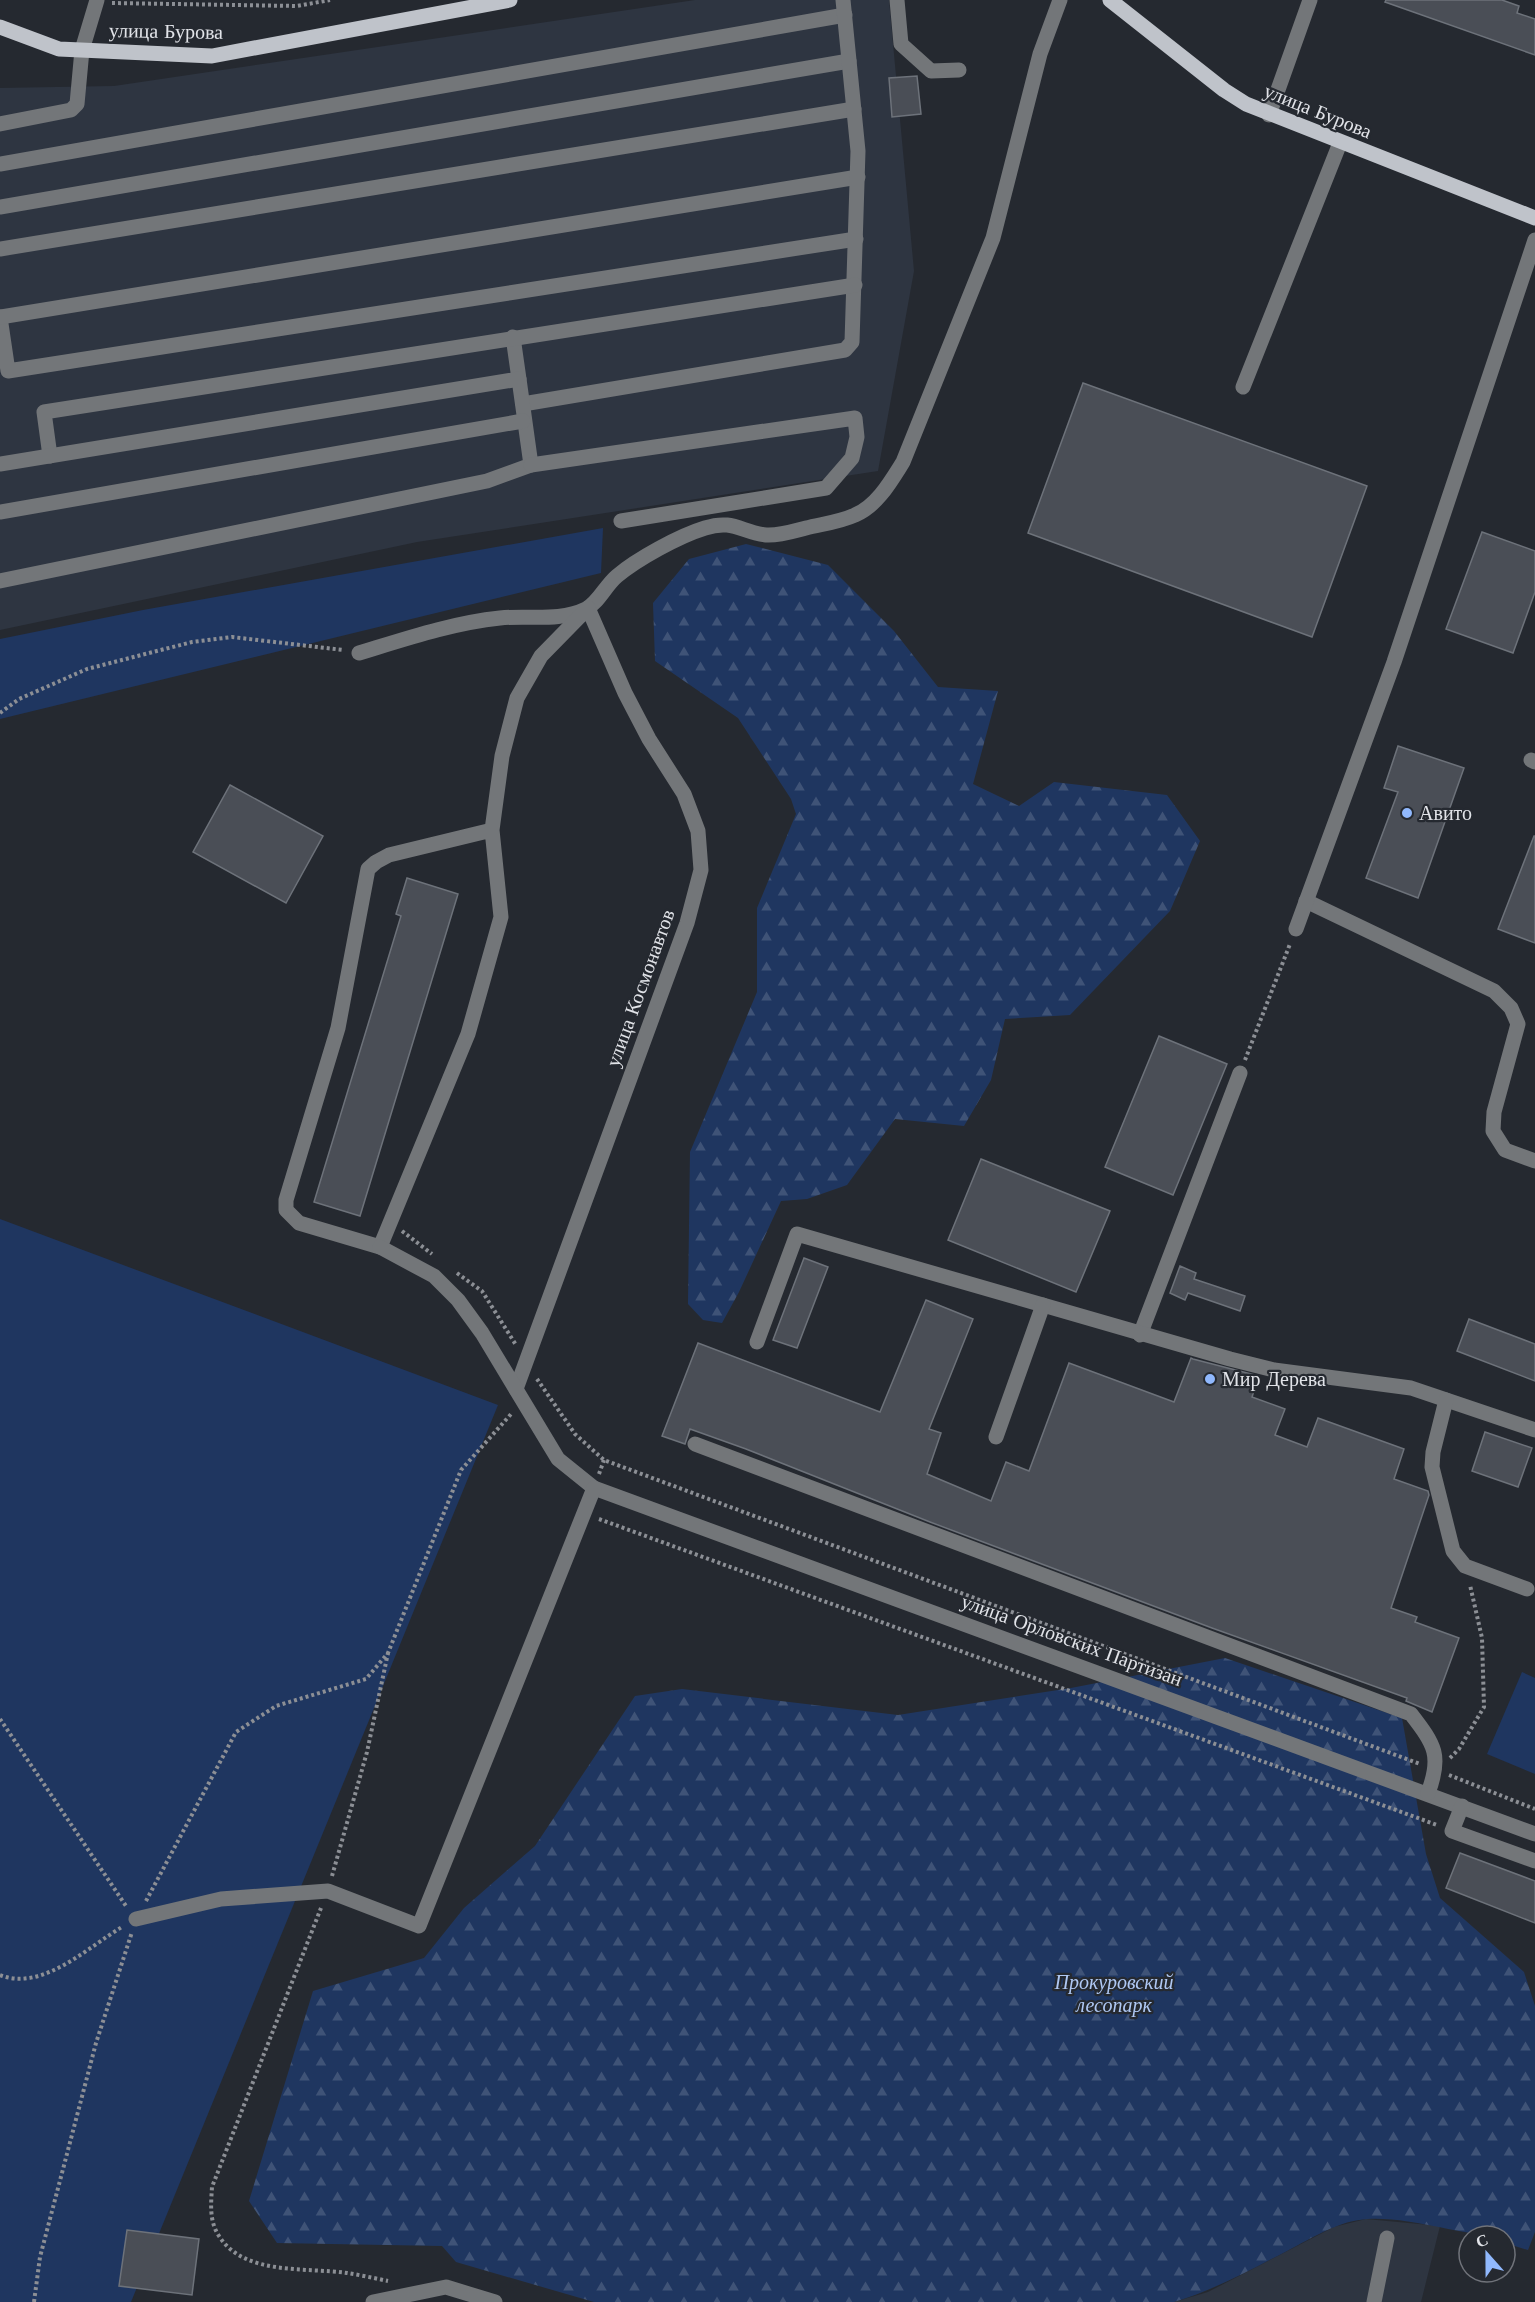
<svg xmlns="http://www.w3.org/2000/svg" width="1535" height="2302" font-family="'Libre Baskerville',serif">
  <defs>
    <pattern id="forest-firs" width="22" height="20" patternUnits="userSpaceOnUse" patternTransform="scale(1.5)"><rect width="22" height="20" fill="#1f3660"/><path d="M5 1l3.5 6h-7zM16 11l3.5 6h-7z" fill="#3f5377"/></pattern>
  </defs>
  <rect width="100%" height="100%" fill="#252930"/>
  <g fill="#2e3541">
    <polygon points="695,0 889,0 914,271 878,471 417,542 0,630 0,88 114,86"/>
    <polygon points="1366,2219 1440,2226 1421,2302 1174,2302 1208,2292 1334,2227"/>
  </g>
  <g fill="#1f3660">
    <polygon points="603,528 601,573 0,719 0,639 143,610"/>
    <polygon points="0,1219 498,1405 131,2302 0,2302"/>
    <polygon points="1522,1672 1535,1678 1535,1774 1487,1754"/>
  </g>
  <g fill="url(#forest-firs)">
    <polygon points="746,544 828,565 894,631 938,687 998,691 973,784 1019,806 1054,782 1167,795 1200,841 1170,911 1070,1015 1005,1019 991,1080 964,1126 895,1119 847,1185 807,1199 781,1201 739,1292 722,1323 703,1320 688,1304 690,1152 757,992 757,908 796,814 791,799 738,718 655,661 653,603 689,559"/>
    <path d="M1225 1658 1402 1718 1426 1854 1440 1898 1524 1972 1535 2006V2232L1528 2250 1505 2243V2236C1459 2236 1415 2217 1368 2219 1340 2220 1312 2238 1287 2251 1250 2270 1214 2290 1174 2302H594L456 2262 442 2246 277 2243 249 2201 313 1991 424 1958 464 1908 535 1846 635 1696 682 1689 898 1715 1071 1688Z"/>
  </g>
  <g fill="#4a4e56" stroke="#6d727a" stroke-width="1.5">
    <polygon points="1386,0 1502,0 1519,6 1517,13 1535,19 1535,55 1385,2"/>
    <polygon points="917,76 921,114 892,117 889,78"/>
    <polygon points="1083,383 1367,486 1312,637 1028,533"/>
    <polygon points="1482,532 1535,551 1535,592 1513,653 1446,629"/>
    <polygon points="1398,746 1464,768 1418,898 1366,878 1398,792 1384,788"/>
    <polygon points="230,785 323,836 286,903 193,852"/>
    <polygon points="1534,836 1535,836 1535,943 1498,929"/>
    <polygon points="407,878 458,894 360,1216 314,1202 401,916 396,914"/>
    <polygon points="1159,1036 1227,1064 1173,1195 1105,1167"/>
    <polygon points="981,1159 1110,1211 1076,1292 948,1240"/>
    <polygon points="804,1258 828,1267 797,1348 773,1340"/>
    <polygon points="1180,1266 1196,1273 1194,1279 1245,1296 1240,1311 1188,1293 1185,1300 1170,1293"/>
    <polygon points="926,1300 973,1319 929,1429 941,1433 927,1474 991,1501 1006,1462 1029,1471 1069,1363 1174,1402 1191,1358 1193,1359 1259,1376 1252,1397 1285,1409 1275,1435 1307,1447 1318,1418 1404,1449 1394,1479 1428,1491 1429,1495 1391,1608 1417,1617 1415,1622 1459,1638 1432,1712 1406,1701 1407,1698 1212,1628 930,1522 746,1449 690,1429 685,1444 662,1436 698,1343 880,1412"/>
    <polygon points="1469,1319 1535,1344 1535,1381 1457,1351"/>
    <polygon points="1485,1432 1532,1448 1518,1487 1472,1471"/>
    <polygon points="1460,1853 1535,1881 1535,1923 1446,1888"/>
    <polygon points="127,2230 199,2239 192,2295 119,2286"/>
  </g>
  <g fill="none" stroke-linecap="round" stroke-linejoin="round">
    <g stroke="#8c8f95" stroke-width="4" stroke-dasharray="3 3" stroke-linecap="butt">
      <polyline points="112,3 297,6 330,0"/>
      <polyline points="0,713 19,699 87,669 192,642 232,637 343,650"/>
      <polyline points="1245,1060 1290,944"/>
      <polyline points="402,1231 432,1254"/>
      <polyline points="457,1273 482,1291 516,1345"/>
      <polyline points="537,1379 575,1434 604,1460 1420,1764"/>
      <polyline points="599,1474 604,1460"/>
      <polyline points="599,1519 1437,1825"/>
      <polyline points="0,1719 126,1906"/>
      <polyline points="1450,1758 1459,1749 1484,1707 1482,1638 1470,1585"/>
      <polyline points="1449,1775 1535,1809"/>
      <polyline points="332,1876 367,1752 388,1653"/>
      <polyline points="146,1901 236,1732 276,1706 366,1679 388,1653 461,1470 512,1413"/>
      <path d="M321 1908 212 2187C211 2204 209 2221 219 2236 244 2276 306 2267 347 2273 360 2275 374 2278 388 2281"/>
      <path d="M0 1975C42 1992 88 1947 122 1927"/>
      <polyline points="34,2302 40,2257 96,2043 132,1932"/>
    </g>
    <g stroke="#737679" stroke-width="15">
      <polyline points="897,0 901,44 931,71 959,70"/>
      <polyline points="1269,115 1310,0"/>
      <polyline points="0,124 71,110 77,104 82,50 97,0"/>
      <polyline points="0,164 845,15"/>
      <polyline points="0,207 849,61"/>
      <polyline points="0,249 854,109"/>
      <polyline points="0,317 8,371 856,239"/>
      <polyline points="0,317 858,177"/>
      <polyline points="513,337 519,379"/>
      <polyline points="1243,387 1340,143"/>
      <polyline points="523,404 845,350 852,342 858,151 843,0"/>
      <polyline points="50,456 44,412 855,285"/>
      <polyline points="0,464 519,379 531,465 487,481 0,581"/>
      <polyline points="531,465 855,418 857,437 852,458 826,488 621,521"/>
      <polyline points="0,512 523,421"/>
      <path d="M359 653C405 639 452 623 500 618 529 615 559 622 586 609 598 603 606 585 617 576 637 559 679 536 705 528 733 519 741 532 766 535 779 536 794 531 806 528 822 524 840 522 855 515 877 506 891 481 903 462L993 238 1040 54 1060 0"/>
      <polyline points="1531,760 1535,762"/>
      <polyline points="492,830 389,855 376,862 368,869 338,1028 286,1200 286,1210 299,1223 380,1247 468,1034 501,917 492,830 502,756 517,698 541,656 588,608 625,693 649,739 684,794 698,831 701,870 687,923 516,1389"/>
      <polyline points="1306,901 1494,991 1511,1008 1518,1024 1494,1112 1493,1131 1505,1150 1535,1161"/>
      <polyline points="1296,929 1394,662 1535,240"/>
      <polyline points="380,1247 434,1276 458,1300 482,1333 558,1459 594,1488 1535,1834"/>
      <polyline points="1140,1335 1240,1073"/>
      <polyline points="757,1342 797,1234 1230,1359 1274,1370 1411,1388 1535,1430"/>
      <polyline points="1446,1400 1433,1452 1432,1467 1453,1551 1465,1566 1527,1589"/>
      <polyline points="996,1437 1043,1305"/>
      <path d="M695 1444 1411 1714C1435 1745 1442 1756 1428 1793"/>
      <polyline points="1462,1806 1452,1831 1535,1861"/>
      <polyline points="136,1919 221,1899 328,1891 419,1926 594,1488"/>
      <polyline points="373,2302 446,2287 495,2302"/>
      <polyline points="1374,2302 1387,2238"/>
    </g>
    <g stroke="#bfc3ca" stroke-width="15">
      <polyline points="1110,0 1224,90 1246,104 1535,218"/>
      <polyline points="0,27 59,49 212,56 510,0"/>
    </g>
  </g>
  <g fill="#90b8fd" stroke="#252930" stroke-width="2">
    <circle cx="1407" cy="813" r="6"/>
    <circle cx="1210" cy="1379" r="6"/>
  </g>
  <g text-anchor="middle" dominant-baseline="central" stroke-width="4.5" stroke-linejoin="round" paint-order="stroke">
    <g font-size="20" fill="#e1e3e8" stroke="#252930">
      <text transform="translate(166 31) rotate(1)">улица Бурова</text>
      <text transform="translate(1318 111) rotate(22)">улица Бурова</text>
      <text transform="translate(640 988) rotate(-70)">улица Космонавтов</text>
      <text transform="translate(1072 1640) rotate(20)">улица Орловских Партизан</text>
    </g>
    <g font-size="20" fill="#e1e3e8" stroke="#252930" text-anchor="start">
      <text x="1419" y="813">Авито</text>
      <text x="1222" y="1379">Мир Дерева</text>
    </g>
    <g font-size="20" font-style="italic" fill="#afc8f4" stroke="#252930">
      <text x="1114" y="1982">Прокуровский<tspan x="1114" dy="23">лесопарк</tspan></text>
    </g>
  </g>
  <g transform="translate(1487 2254) rotate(339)"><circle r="28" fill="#252930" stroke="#70737a" stroke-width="1.5"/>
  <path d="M0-4.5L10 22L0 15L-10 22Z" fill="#90b8fd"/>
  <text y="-9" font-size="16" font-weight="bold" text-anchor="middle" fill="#e1e3e8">С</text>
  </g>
</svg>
